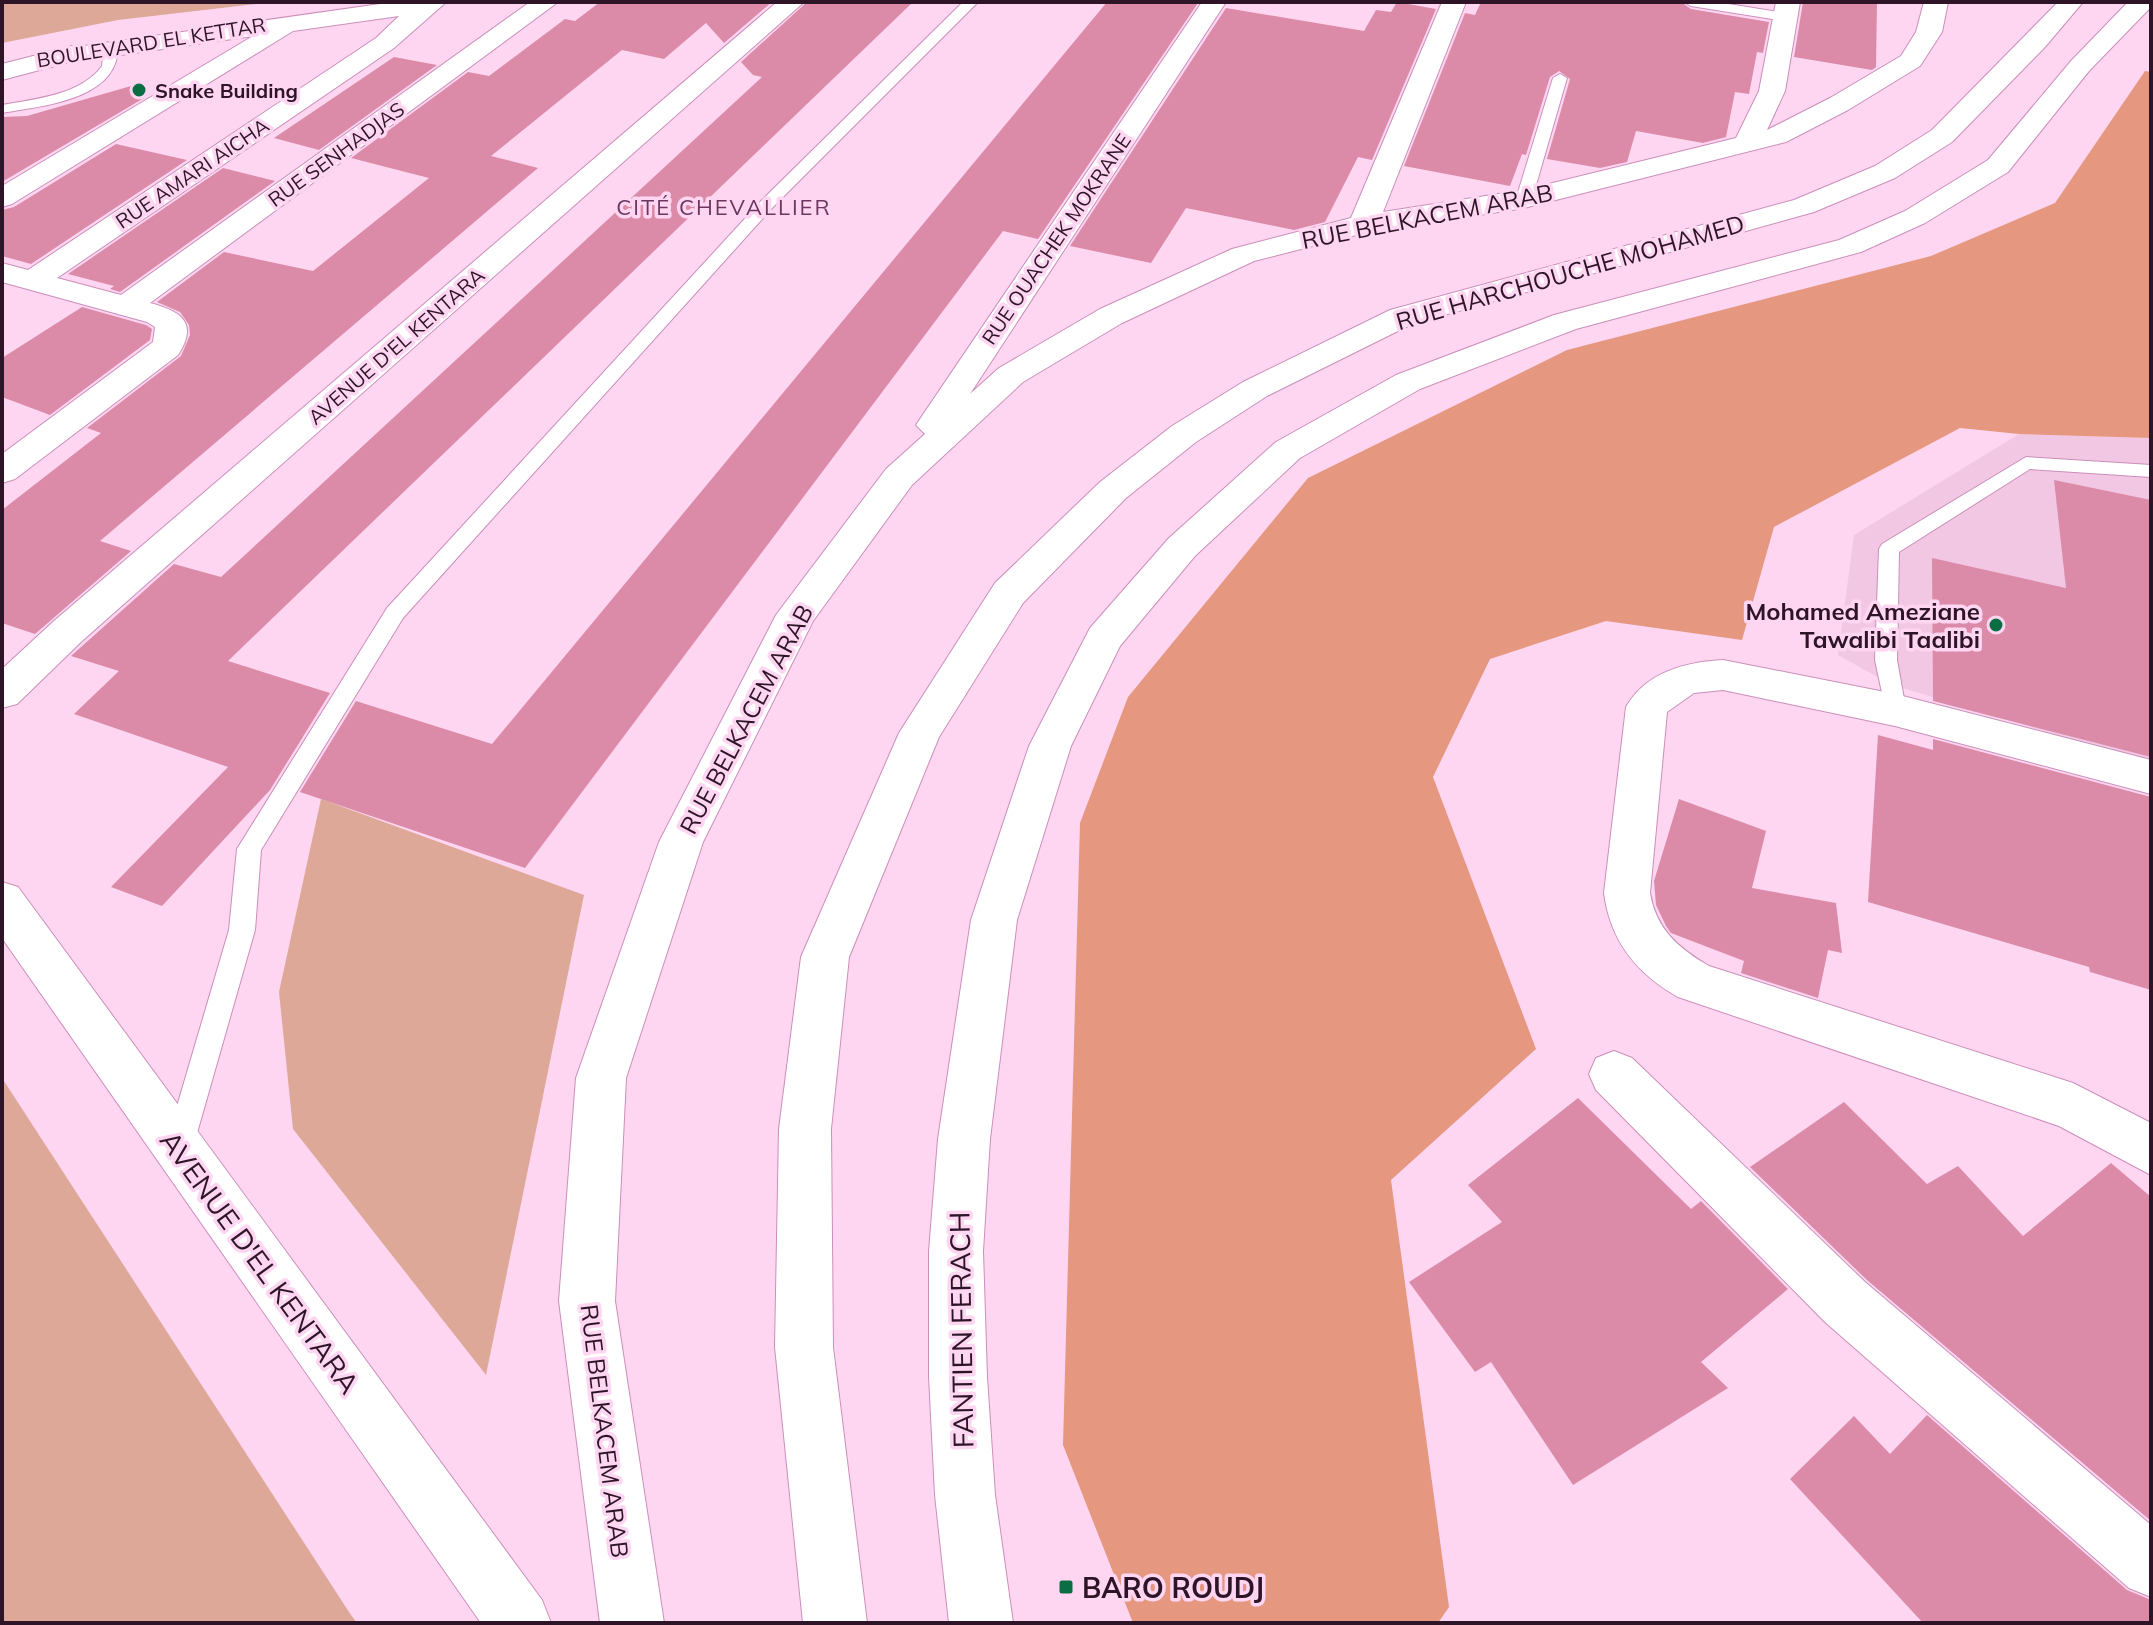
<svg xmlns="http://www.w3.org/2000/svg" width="2153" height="1625" font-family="Mulish,sans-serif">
  <rect width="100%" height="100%" fill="#fed6f2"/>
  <polygon fill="#f1c7e4" points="2019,434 2151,438 2151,759 2076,741 1890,684 1838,655 1854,535"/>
  <g fill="#dea898">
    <polygon points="2,2 274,2 118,20 2,43"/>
    <polygon points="321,799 584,895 486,1375 293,1129 279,992"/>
    <polygon points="2,1078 351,1615 357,1623 2,1623"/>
  </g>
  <polygon fill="#e6977f" points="2145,71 2151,72 2151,438 2019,434 1960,428 1774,527 1742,640 1606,621 1490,659 1433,777 1536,1049 1391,1180 1449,1607 1438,1623 1133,1623 1063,1445 1080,823 1128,697 1308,478 1567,350 1931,256 2055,203"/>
  <g fill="#db8ba7">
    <polygon points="600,2 772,2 724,43 706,23 664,59 622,50 491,156 538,168 100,541 131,551 35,634 2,623 2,510 101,433 87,428 181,356 190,335 189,325 180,312 157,302 224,252 313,271 429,178 351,158 468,72 489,76 565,19 575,21"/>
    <polygon points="807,2 913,2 228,661 330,693 270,790 162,906 111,887 228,767 74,714 119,671 71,656 174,564 221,577 762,77 753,75 741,62"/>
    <polygon points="1107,2 1198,3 1038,239 1003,231 525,868 300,792 356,701 492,744"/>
    <polygon points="1397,2 1436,9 1372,160 1358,157 1325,222 1294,230 1186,208 1151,263 1070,246 1226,8 1364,31 1376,10 1391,12"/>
    <polygon points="1481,2 1681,2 1691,9 1769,22 1763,53 1757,52 1749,94 1735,92 1726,137 1703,143 1636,131 1627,162 1600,168 1547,159 1570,79 1559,71 1550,77 1526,155 1522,154 1510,186 1404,166 1465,13 1475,15"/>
    <polygon points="1803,2 1877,2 1876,67 1872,70 1794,57"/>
    <polygon points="394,57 437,65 319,150 274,138"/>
    <polygon points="138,84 144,98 2,182 2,117 27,116"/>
    <polygon points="116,144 187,160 31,264 2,256 2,210 14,207"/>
    <polygon points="223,168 275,181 120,292 110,289 114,286 68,274"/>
    <polygon points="82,307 146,325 152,329 150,340 50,415 2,397 2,358"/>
    <polygon points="2054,480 2151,500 2151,757 1933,701 1932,558 2066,588"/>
    <polygon points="1878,735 1933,750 1933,739 2151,797 2151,990 2090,972 2089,967 1868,902"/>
    <polygon points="1679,799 1766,831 1752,888 1836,903 1842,953 1828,950 1818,998 1741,973 1744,961 1671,933 1666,926 1656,905 1654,881"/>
    <polygon points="1578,1098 1691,1209 1701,1201 1788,1289 1701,1362 1728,1388 1573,1485 1491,1362 1475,1372 1409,1282 1502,1222 1468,1185"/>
    <polygon points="1844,1102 1927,1184 1958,1166 2023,1236 2111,1163 2151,1197 2151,1521 1867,1280 1750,1167"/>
    <polygon points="1927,1415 2127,1590 2151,1600 2151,1623 1923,1623 1790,1479 1854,1416 1890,1454"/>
  </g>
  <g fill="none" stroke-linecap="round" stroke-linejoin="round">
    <defs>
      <g id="lane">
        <polygon points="963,2 978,2 774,206 403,618 261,850 255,930 193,1147 189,1157 179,1160 169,1157 165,1147 229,930 237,849 387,608 762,200"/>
        <polygon points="1684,2 1716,2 1785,13 1792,17 1785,21 1691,6"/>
        <path d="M111 43 118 47C118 100 42 106 2 113V105C35 99 81 95 102 66L104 47Z"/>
        <polygon points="1560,74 1567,78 1532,199 1524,204 1518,202 1516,199 1553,78"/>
        <polygon points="2026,457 2151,465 2151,477 2030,469 1899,552 1897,660 1906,710 1903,716 1895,719 1887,716 1875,660 1879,549 1882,544"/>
      </g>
      <g id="street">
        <path d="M394 2 444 4 394 48 57 278 121 295 530 2H558L150 303C181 311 199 323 178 355L15 479 2 483V454L153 342 155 327 147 322 2 282V263L28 270 376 38 399 16 293 31 12 204 2 207V186L253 36 72 62 63 59 59 54 63 49Z"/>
        <polygon points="777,2 804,2 82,641 17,704 2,708 2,669 54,621"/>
        <polygon points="1202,2 1226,2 970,394 999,368 1100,309 1232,249 1351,218 1442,2 1466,2 1383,212 1524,190 1736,138 1759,91 1776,2 1800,2 1785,91 1767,130 1830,98 1901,56 1916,32 1924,2 1948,2 1942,32 1920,66 1848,110 1786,142 1524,208 1364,233 1254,261 1122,323 1023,382 912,485 813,621 703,842 626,1078 615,1301 664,1623 600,1623 559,1301 576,1078 659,842 776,615 886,469 925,434 916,425"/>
        <path d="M1723 660 1895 694 2151 760V794L1895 726 1723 690 1694 693 1667 712 1650 893C1656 929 1678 948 1709 966L2073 1083 2151 1123V1175L2059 1126 1678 997C1637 974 1610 941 1604 893L1626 707C1646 672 1685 662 1723 660Z"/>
        <polygon points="2,882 18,887 542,1600 551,1623 481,1623 2,938"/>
        <polygon points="1614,1051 1632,1058 1865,1282 2151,1525 2151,1597 2129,1588 1825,1322 1596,1090 1589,1074 1596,1058"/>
      </g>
      <g id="secondary">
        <polygon points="2058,2 2083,2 2045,47 1952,142 1895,178 1814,212 1412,324 1267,396 1196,442 1126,498 1023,603 939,737 849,957 831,1129 833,1347 867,1623 803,1623 775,1347 779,1129 801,957 899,733 995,583 1100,482 1172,426 1243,382 1390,310 1794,200 1875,166 1932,130"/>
        <polygon points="2128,2 2151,2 2151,7 2089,71 2008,172 1925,223 1861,252 1576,329 1420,389 1300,458 1195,556 1120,646 1071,746 1017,920 990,1139 983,1251 987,1377 995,1495 1013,1623 949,1623 935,1495 929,1377 929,1251 938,1139 971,920 1029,746 1090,628 1169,538 1276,442 1396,375 1554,315 1839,240 1905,211 1988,160 2071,61"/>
        <polygon points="72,46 81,49 85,54 81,59 2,80 2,64"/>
      </g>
    </defs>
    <use href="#lane" stroke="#cc8eba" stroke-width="2"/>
    <use href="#street" stroke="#cc8eba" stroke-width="2"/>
    <use href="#secondary" stroke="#cc8eba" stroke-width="2"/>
    <use href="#lane" fill="#fff" fill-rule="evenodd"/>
    <use href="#street" fill="#fff" fill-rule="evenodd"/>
    <use href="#secondary" fill="#fff" fill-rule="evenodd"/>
  </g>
  <g fill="#0b6d43" stroke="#fed6f2" stroke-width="3">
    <circle cx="139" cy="90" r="8"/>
    <circle cx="1996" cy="625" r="8"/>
    <rect x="1058" y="1579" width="16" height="16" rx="4"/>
  </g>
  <g text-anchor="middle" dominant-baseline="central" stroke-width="7" stroke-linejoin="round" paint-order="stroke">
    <g font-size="20" fill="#2d1527" stroke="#fed6f2">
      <text transform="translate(151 42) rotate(-9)">BOULEVARD EL KETTAR</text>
      <text transform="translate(336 154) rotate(-36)">RUE SENHADJAS</text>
      <text transform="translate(192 173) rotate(-34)">RUE AMARI AICHA</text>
      <text transform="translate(1056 239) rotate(-56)">RUE OUACHEK MOKRANE</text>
      <text transform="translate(396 346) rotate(-41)">AVENUE D'EL KENTARA</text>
    </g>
    <g font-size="20" font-weight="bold" fill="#2d1527" stroke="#fed6f2" text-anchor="start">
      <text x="155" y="90">Snake Building</text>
    </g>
    <g font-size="22" letter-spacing="2" fill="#6c365f" stroke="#fed6f2">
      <text x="724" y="207">CITÉ CHEVALLIER</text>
    </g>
    <g font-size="24" fill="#2d1527" stroke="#fed6f2">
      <text transform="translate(1427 216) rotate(-11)">RUE BELKACEM ARAB</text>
      <text transform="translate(1570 272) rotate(-16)">RUE HARCHOUCHE MOHAMED</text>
      <text transform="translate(746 719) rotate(-62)">RUE BELKACEM ARAB</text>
      <text transform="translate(605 1431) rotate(83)">RUE BELKACEM ARAB</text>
    </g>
    <g font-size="24" font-weight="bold" fill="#2d1527" stroke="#fed6f2" text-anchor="end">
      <text x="1980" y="611">Mohamed Ameziane<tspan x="1980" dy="28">Tawalibi Taalibi</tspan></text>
    </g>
    <g font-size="28" fill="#2d1527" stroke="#fed6f2">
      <text transform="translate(260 1262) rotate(54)">AVENUE D'EL KENTARA</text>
      <text transform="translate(961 1330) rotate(-91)">FANTIEN FERACH</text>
    </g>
    <g font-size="28" font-weight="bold" fill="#2d1527" stroke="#fed6f2" text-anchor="start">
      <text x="1082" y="1587">BARO ROUDJ</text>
    </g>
  </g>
  <rect width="2153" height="1625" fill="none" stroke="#2d1527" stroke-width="8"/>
</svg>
